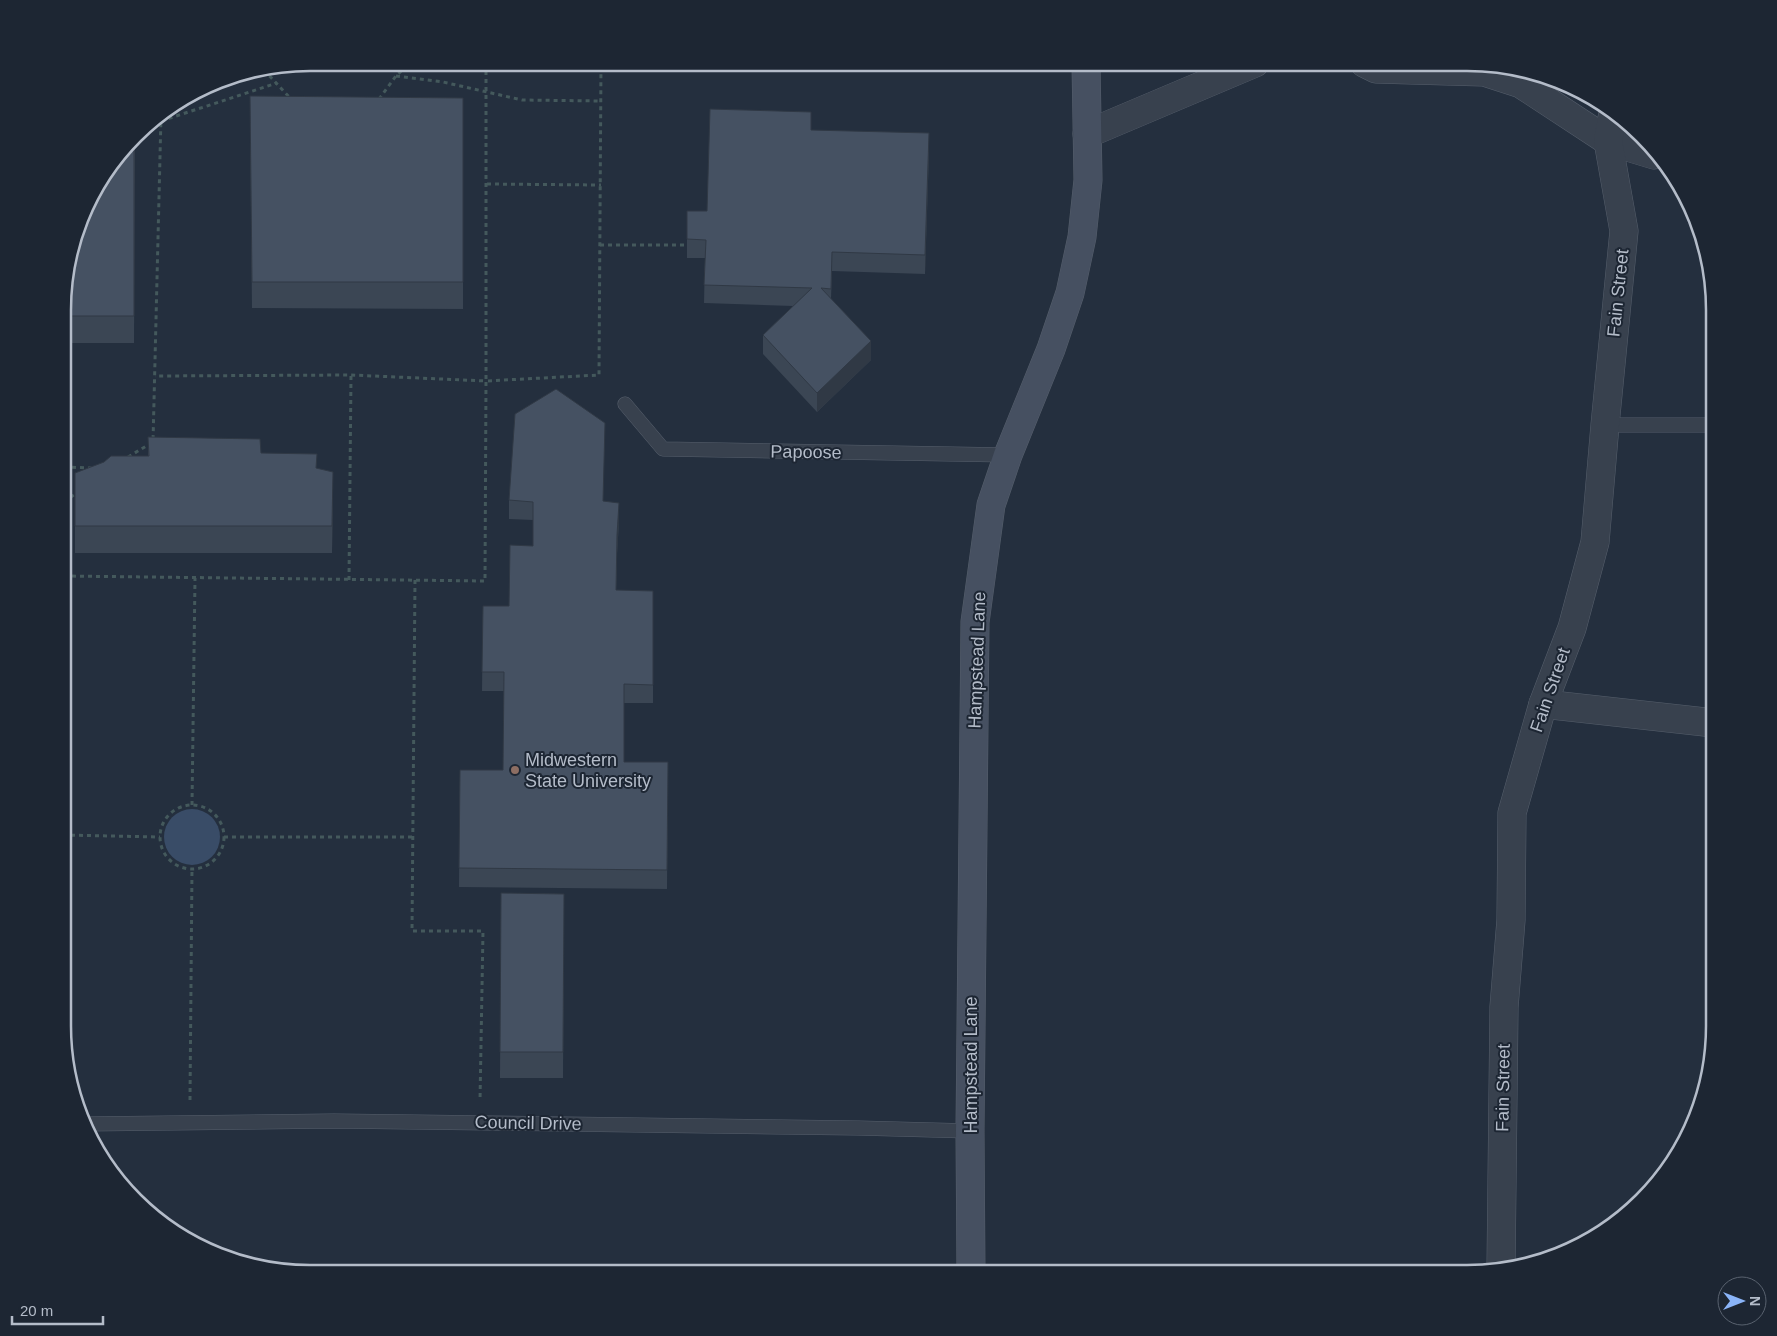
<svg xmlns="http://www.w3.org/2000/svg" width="1777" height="1336" font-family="Arial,sans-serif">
  <rect width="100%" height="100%" fill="#242f3e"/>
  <circle fill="#394c67" cx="192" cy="837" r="28"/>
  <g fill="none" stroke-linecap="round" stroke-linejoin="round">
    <defs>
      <g id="lane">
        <polyline points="625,404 663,449 1008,455"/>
        <polyline points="1605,425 1714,425"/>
        <polyline points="85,1124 334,1121 858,1128 970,1131"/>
      </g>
      <g id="street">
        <polyline points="1364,63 1376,69 1484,72 1521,84 1608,141 1654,155"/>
        <polyline points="1087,134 1255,63"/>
        <polyline points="1543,704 1714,723"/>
        <polyline points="1501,1270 1504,1007 1511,920 1512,813 1543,704 1572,628 1595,542 1605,425 1624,231 1608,141 1613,113"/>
      </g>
      <polyline id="secondary" points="971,1273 970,1131 975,622 991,505 1008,455 1051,349 1070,293 1082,237 1088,180 1086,63"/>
    </defs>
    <use href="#lane" stroke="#565f6c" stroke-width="15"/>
    <use href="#street" stroke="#565f6c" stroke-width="29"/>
    <use href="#secondary" stroke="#565f6c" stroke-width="29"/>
    <g stroke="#44595c" stroke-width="3" stroke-dasharray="4 4" stroke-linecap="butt">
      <polyline points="486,63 486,381 599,375 601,63"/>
      <polyline points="264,70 291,99"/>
      <polyline points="396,76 443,82 522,100 601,101"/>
      <polyline points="379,99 396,76 410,63"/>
      <polyline points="161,121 277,83"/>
      <polyline points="487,184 601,185"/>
      <polyline points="600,245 687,245"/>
      <polyline points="128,457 153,442 161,116"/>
      <polyline points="64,467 91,468"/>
      <polyline points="64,502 78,492"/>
      <polyline points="64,576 485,581 486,381 351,375 155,376"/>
      <polyline points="349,580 351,375"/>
      <polyline points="415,580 412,931 483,931 480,1101"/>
      <polyline points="192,805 195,578"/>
      <circle cx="192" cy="837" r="32"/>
      <polyline points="63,835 160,837"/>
      <polyline points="224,837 413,837"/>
      <polyline points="190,1100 192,868"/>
    </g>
    <use href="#lane" stroke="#38414e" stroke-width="14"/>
    <use href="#street" stroke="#38414e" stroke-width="28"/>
    <use href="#secondary" stroke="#465061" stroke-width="28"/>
  </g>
  <g fill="#3b4654">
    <polygon points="463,98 463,309 252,308 250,123"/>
    <polygon points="811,130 929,152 925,274 832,271 831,299 871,360 817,412 763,354 763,335 793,306 704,303 705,258 687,258 687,211 707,211"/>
    <polygon points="135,139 134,343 65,343 65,277"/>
    <polygon points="148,437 261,453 317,468 333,499 332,553 75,553 75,473 148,456"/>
    <polygon points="509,500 603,501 619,522 617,554 616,590 653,591 653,703 624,703 624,762 668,762 667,889 459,887 460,770 503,770 504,691 482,691 483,606 509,606 533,546 533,520 509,519"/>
    <polygon points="501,893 564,894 563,1078 500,1078"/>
  </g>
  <g fill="#303945">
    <polygon points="929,133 929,152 925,274 925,255"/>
    <polygon points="871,341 871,360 817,412 817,393"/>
    <polygon points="333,472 333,499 332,553 332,526"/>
    <polygon points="619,503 619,522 617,554 617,535"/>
  </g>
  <g fill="#455162" stroke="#303945">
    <polygon points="250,96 463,98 463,282 252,282"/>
    <polygon points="710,109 811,112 811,130 929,133 925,255 832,252 831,289 821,288 871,341 817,393 763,335 812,288 704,285 706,240 687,239 687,211 707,211"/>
    <polygon points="134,139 134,316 65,316 65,277 96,186"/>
    <polygon points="556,389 605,423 603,501 619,503 617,535 616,590 653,591 653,685 624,684 624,762 668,762 667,870 459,868 460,770 503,770 504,672 482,672 483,606 509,606 510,545 533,546 533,502 509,500 515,414"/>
    <polygon points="148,437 260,439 261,453 317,454 316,468 333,472 332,526 75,526 75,473 104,462 111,456 149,456"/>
    <polygon points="501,893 564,894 563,1052 500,1052"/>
    <polygon points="266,1267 539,1269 539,1273 294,1273"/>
  </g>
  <circle fill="#8d6e63" stroke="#1d2633" stroke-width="2" cx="515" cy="770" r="5"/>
  <g text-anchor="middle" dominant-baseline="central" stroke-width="4" stroke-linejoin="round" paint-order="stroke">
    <g font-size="18" fill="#b4bcc9" stroke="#1d2633">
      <text transform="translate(1618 293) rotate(-84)">Fain Street</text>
      <text transform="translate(806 452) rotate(1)">Papoose</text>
      <text transform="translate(977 660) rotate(-88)">Hampstead Lane</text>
      <text transform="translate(1550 690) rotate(-71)">Fain Street</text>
      <text transform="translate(971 1065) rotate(-90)">Hampstead Lane</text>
      <text transform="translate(1503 1088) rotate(-89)">Fain Street</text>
      <text transform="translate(528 1123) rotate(1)">Council Drive</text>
    </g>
    <g font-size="18" fill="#b4bcc9" stroke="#1d2633" text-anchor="start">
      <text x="525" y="760">Midwestern<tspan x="525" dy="21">State University</tspan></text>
    </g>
  </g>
  <path d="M0 0H1777V1336H0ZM310 71H1467A239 239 0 0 1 1706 310V1026A239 239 0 0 1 1467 1265H310A239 239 0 0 1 71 1026V310A239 239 0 0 1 310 71Z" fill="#1d2633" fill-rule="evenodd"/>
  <path fill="none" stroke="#b4bcc9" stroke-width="2.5" d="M310 71H1467A239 239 0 0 1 1706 310V1026A239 239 0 0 1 1467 1265H310A239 239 0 0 1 71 1026V310A239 239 0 0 1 310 71Z"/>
  <g transform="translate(1742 1301) rotate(90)"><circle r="24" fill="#1d2633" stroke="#59626f"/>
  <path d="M0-4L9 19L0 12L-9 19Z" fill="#8ab4f8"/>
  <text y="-8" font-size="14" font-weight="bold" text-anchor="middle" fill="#b4bcc9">N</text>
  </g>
  <path d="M12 1316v8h91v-8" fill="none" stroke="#b4bcc9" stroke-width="2.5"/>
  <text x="20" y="1316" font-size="15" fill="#b4bcc9" stroke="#1d2633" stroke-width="4" paint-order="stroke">20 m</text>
</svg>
